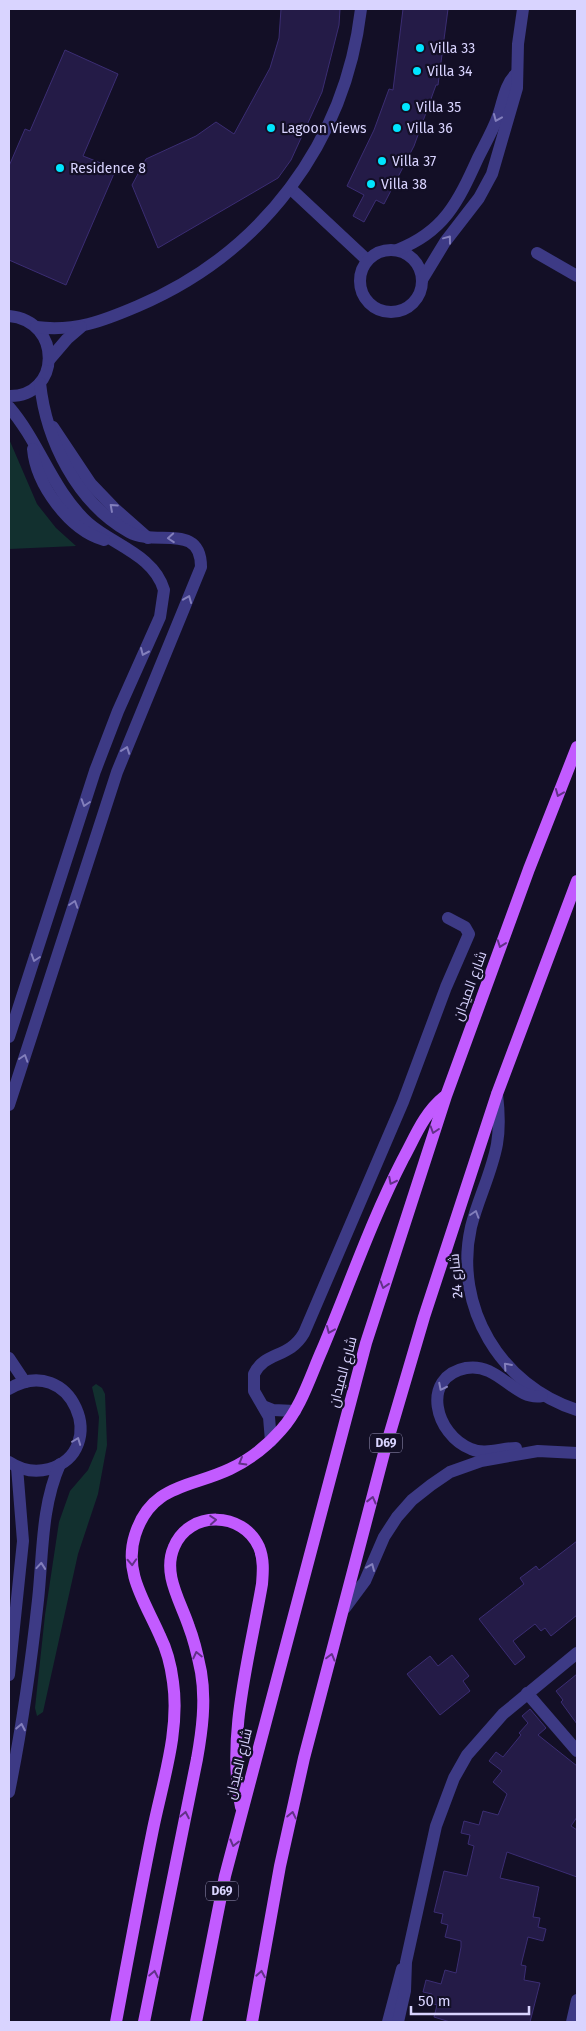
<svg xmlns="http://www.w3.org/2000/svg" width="586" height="2031" font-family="'Fira Sans',Cairo,sans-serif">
  <rect width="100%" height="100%" fill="#130f26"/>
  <g fill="#12302f">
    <polygon points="9,439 37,504 56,528 76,546 9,549"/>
    <polygon points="96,1384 102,1388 105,1394 107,1445 98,1494 78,1554 43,1712 37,1716 35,1708 45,1615 59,1522 70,1491 88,1470 97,1449 99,1417 92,1387"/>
  </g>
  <g fill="#241b47" stroke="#3b2d73">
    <polygon points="281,9 340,9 339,25 322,92 291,160 278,178 158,248 132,185 146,159 196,136 216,122 234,134 270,68 279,38"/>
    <polygon points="403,9 448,9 438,85 436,85 414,146 384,204 376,200 364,222 353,216 364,195 347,186 374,130 389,89 393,90"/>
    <polygon points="65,50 118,74 83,156 116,169 66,285 9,260 9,166 25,129 30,131"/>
    <polygon points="577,1541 577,1615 551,1636 545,1628 541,1631 535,1624 513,1641 525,1657 515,1665 479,1619 524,1584 520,1578 536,1566 539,1570"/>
    <polygon points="452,1655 469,1676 463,1681 470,1691 440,1715 407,1674 430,1656 438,1666"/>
    <polygon points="577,1674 577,1724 561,1702 563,1700 556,1691"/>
    <polygon points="530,1709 546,1728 538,1735 577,1766 577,1817 571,1826 577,1830 577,1877 507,1852 500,1878 539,1887 533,1917 540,1918 538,1927 546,1929 543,1941 528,1937 521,1965 526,1966 524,1980 540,1983 530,2022 450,2022 434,2017 437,2005 430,2003 432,1994 423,1992 426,1980 441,1984 445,1970 456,1973 461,1947 461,1941 445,1937 448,1925 441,1923 443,1914 434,1912 444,1871 467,1876 474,1846 468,1844 470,1835 461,1833 464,1821 479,1825 483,1811 498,1815 507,1794 493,1782 502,1771 489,1761 496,1752 503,1757 521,1735 519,1733 528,1723 522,1716"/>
  </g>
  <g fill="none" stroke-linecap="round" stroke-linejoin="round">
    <g stroke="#3d3a85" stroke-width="12">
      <polyline points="290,188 367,260"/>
      <circle cx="391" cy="281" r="31"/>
      <path d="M397 250C444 232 458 202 478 158 485 144 493 130 498 116 503 102 505 84 516 74"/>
      <polyline points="537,253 577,276"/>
      <polyline points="422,280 445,242 479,198 492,174 517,88 518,44 523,9"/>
      <path d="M9 316C63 321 61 397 9 396"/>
      <path d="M36 327C75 332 103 321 138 306 262 253 345 143 361 9"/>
      <polyline points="49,360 67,339 81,327"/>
      <path d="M9 407C40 443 52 490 88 523 113 545 154 555 164 590L160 617 118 711 95 771 9 1037"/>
      <polyline points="53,427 91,484 114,508 148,538"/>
      <path d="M33 449C36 484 69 530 104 540"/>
      <path d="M497 1094C499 1111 500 1127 497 1144 492 1172 478 1199 471 1227 453 1307 501 1386 577 1410"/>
      <path d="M9 1105 117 772 201 567C201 522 156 547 129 532 77 503 46 440 40 383"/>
      <polyline points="9,1358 25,1382"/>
      <path d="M9 1389C71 1351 112 1451 49 1469 34 1473 21 1470 9 1462"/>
      <polyline points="263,1406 273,1410 295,1411"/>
      <path d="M271 1441 269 1417 254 1391V1374C265 1351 289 1359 304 1333L403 1102 446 987 469 934 465 927 448 918"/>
      <path d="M516 1448C502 1448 484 1455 471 1449 435 1435 420 1377 466 1368 499 1362 514 1401 542 1396"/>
      <polyline points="345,1608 365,1581 384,1537 397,1517 412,1500 431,1485 450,1472 481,1461 538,1451 577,1453"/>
      <polyline points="9,1675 23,1541 17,1467"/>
      <polyline points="527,1693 577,1751"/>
      <path d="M9 1792C22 1728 31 1664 38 1600 43 1554 41 1507 60 1464"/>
      <polyline points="388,2022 402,1969"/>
      <polyline points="398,2022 405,1991 406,1962 436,1826 454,1778 467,1755 503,1714 577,1653"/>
      <polyline points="572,2022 577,2000"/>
    </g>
    <g stroke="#c25bff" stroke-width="12">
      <path d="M116 2022C128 1958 140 1893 153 1829 163 1780 180 1731 173 1682 171 1666 167 1650 160 1636 146 1603 123 1573 135 1535 151 1484 190 1488 230 1469 249 1460 267 1446 281 1430 301 1408 310 1377 322 1350 349 1286 371 1221 403 1159 415 1137 424 1113 444 1097"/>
      <path d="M144 2022 197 1759C202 1731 206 1701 201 1672 198 1657 195 1642 189 1627 181 1602 162 1574 174 1547 189 1510 243 1511 259 1547 264 1559 263 1572 262 1584 250 1655 226 1737 241 1807"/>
      <polyline points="196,2022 225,1876 366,1343 446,1096 529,869 577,747"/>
      <polyline points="252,2022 280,1866 304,1758 384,1453 424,1317 497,1094 577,881"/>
    </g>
  </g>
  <defs><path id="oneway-chevron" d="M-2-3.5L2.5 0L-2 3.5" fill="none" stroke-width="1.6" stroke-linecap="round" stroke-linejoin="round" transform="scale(1.25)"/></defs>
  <g stroke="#837fbc">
    <use href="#oneway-chevron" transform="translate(497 118) rotate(113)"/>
    <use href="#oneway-chevron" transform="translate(448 239) rotate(-53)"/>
    <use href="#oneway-chevron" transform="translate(113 507) rotate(-138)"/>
    <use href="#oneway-chevron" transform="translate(171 538) rotate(176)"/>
    <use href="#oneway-chevron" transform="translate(188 599) rotate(-68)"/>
    <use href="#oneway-chevron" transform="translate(144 652) rotate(114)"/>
    <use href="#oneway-chevron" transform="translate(126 750) rotate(-70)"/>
    <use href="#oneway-chevron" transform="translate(85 803) rotate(108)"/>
    <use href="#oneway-chevron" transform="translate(74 904) rotate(-72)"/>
    <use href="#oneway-chevron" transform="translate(35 958) rotate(108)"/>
    <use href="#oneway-chevron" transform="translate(24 1058) rotate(-72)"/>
    <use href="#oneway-chevron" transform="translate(475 1214) rotate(-72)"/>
    <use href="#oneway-chevron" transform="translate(507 1366) rotate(-132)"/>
    <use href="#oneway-chevron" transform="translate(442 1387) rotate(117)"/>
    <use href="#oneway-chevron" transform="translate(77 1441) rotate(-69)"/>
    <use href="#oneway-chevron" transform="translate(41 1566) rotate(-85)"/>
    <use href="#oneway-chevron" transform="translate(371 1567) rotate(-67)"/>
    <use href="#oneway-chevron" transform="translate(21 1727) rotate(-79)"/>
  </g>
  <g stroke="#623188">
    <use href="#oneway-chevron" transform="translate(559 793) rotate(112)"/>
    <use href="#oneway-chevron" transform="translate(501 944) rotate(110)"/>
    <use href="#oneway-chevron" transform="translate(434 1130) rotate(108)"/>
    <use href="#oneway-chevron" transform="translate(392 1181) rotate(117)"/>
    <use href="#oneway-chevron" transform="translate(384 1285) rotate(107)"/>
    <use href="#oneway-chevron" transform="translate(330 1330) rotate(113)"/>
    <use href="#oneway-chevron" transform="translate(242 1462) rotate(150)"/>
    <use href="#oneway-chevron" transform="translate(372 1500) rotate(-76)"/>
    <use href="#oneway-chevron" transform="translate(213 1520) rotate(-4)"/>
    <use href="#oneway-chevron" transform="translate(132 1562) rotate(87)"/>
    <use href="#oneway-chevron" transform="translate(197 1655) rotate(-103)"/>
    <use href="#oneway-chevron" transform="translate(331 1657) rotate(-75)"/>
    <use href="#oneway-chevron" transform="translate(185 1815) rotate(-79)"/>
    <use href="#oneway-chevron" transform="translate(292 1815) rotate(-78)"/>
    <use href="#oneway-chevron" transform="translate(234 1843) rotate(104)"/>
    <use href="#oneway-chevron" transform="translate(154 1974) rotate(-79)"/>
    <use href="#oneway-chevron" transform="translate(261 1974) rotate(-80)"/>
  </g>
  <g fill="#00e5ff" stroke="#130f26" stroke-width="2">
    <circle cx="420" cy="48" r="5"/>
    <circle cx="417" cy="71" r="5"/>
    <circle cx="406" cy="107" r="5"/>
    <circle cx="271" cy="128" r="5"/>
    <circle cx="397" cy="128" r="5"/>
    <circle cx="382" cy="161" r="5"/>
    <circle cx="60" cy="168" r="5"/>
    <circle cx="371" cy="184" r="5"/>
  </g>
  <g text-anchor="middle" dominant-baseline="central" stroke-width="4.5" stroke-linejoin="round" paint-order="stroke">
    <g fill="#130f26" stroke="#9e99be" stroke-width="1">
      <rect x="370" y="1433.5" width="32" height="19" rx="4"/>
      <rect x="206" y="1881.5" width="32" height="19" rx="4"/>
    </g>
    <g font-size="12" font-weight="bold" fill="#d9d4ff">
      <text x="386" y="1443">D69</text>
      <text x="222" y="1891">D69</text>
    </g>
    <g font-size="14" fill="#d9d4ff" stroke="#130f26" text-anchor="start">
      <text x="430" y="48">Villa 33</text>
      <text x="427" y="71">Villa 34</text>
      <text x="416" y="107">Villa 35</text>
      <text x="281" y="128">Lagoon Views</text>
      <text x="407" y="128">Villa 36</text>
      <text x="392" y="161">Villa 37</text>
      <text x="70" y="168">Residence 8</text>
      <text x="381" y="184">Villa 38</text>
    </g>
    <g font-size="14" fill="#d9d4ff" stroke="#130f26">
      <text transform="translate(470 986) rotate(-70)">شارع الميدان</text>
      <text transform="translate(456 1276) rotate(-95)">شارع 24</text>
      <text transform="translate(343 1372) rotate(-75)">شارع الميدان</text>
      <text transform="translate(239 1764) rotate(-76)">شارع الميدان</text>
    </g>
  </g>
  <rect width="586" height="2031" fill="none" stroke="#d9d4ff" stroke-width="20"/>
  <path d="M411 2006v8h118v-8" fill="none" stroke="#d9d4ff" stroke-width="2.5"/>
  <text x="418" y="2006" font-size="15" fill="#d9d4ff" stroke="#130f26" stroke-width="4" paint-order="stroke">50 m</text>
</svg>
